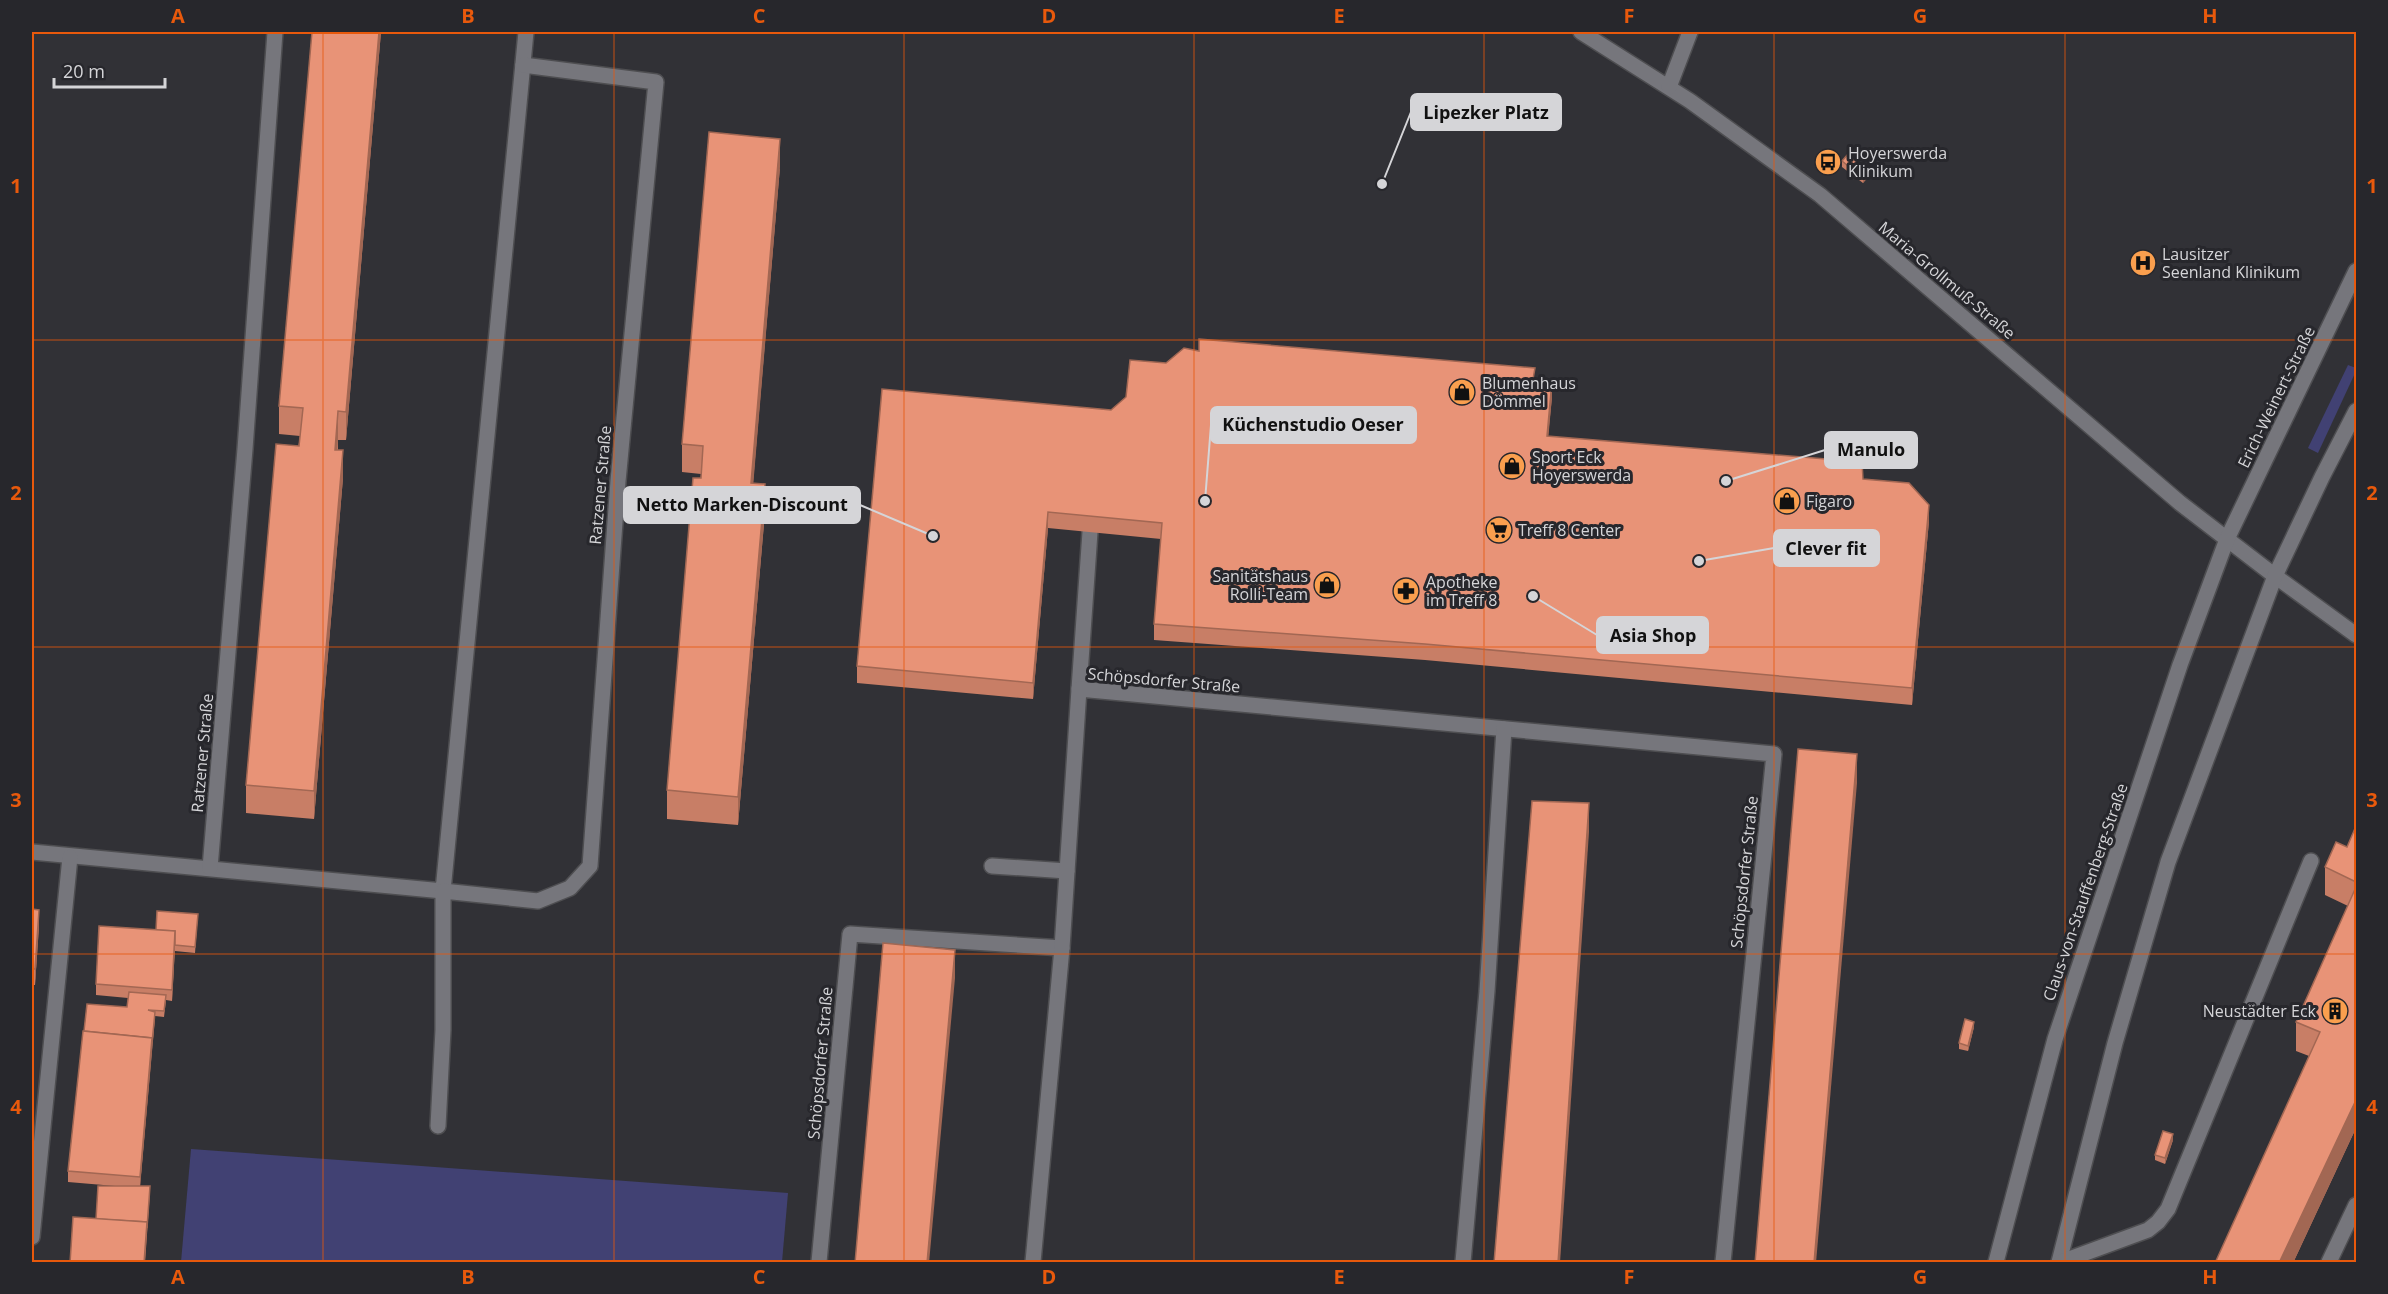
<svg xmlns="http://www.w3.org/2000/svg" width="2388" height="1294" font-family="'Open Sans',sans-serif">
  <rect width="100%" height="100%" fill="#313136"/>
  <g fill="#414173">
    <polygon points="2348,365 2356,368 2356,371 2318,453 2308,448"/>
    <polygon points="191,1149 788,1193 782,1262 181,1262"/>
  </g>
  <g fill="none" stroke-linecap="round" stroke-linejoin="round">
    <defs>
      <g id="minor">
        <polyline points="1581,32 1690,101 1820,195 2180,503 2275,576 2356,635"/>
        <polyline points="1669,87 1690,32"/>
        <polyline points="1079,689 1090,532"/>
        <polyline points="32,852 443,891 526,32"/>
        <polyline points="992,866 1067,871"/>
        <polyline points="210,868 245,449 275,32"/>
        <polyline points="438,1126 443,1030 443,891 538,901 570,888 590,866 618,481 656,82 523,65"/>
        <polyline points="32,1237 70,857"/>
        <polyline points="819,1262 850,934 1062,948"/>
        <polyline points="1033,1262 1062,948 1079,689 1774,754 1723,1262"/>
        <polyline points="1463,1262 1487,991 1504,729"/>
        <polyline points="1996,1262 2055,1039 2180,665 2227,539 2356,271"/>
        <polyline points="2059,1262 2115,1043 2168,862 2275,576 2322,477 2356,411"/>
        <polyline points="2061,1262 2148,1230 2158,1222 2168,1209 2311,861"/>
        <polyline points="2329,1262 2356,1205"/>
      </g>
    </defs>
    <use href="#minor" stroke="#4e4e51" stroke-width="18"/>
    <use href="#minor" stroke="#76767c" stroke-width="15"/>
  </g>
  <g fill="#c87e66">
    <polygon points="312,32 381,32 346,440 338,440 338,450 343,478 314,819 246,813 246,785 300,436 279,434 279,406"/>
    <polygon points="1842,161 1869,176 1863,183 1842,167"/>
    <polygon points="780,167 753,483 765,512 738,825 667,819 667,790 701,474 682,472 682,444"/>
    <polygon points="1199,351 1535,380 1552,397 1548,436 1863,479 1929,521 1912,705 1425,660 1154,640 1154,624 1161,539 1048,528 1033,699 857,683 857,666 1111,410 1166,363"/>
    <polygon points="2356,826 2356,1128 2293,1263 2215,1263 2309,1056 2296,1051 2296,1022 2348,906 2325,895 2325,867 2347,847"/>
    <polygon points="32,909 39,926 35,985 32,985"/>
    <polygon points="198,914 195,953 175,951 175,948 172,1001 166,1000 164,1017 155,1016 140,1186 150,1192 145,1263 70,1263 115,1186 68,1182 68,1171 127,1007 128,998 96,995 96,984 156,930"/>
    <polygon points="1974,1027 1968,1051 1959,1049 1959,1043"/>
    <polygon points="2173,1140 2165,1164 2155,1160 2155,1155"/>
  </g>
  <g fill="#a26753">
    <polygon points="379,32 381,32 346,440 346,412"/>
    <polygon points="780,139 780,167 751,511 751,483"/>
    <polygon points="1869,171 1869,176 1863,183 1863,178"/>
    <polygon points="1552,381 1552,397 1547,452 1547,436"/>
    <polygon points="338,411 338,440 335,478 335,450"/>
    <polygon points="343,450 343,478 314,819 314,791"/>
    <polygon points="765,484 765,512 738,825 738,797"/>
    <polygon points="1929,505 1929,521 1912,705 1912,688"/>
    <polygon points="1048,512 1048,528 1033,699 1033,683"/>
    <polygon points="1857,754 1857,783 1816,1263 1814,1263"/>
    <polygon points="1589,803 1589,832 1560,1263 1558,1263"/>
    <polygon points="39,910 39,926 35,985 35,969"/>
    <polygon points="175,931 175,942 172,1001 172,990"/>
    <polygon points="955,950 955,978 929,1263 927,1263"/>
    <polygon points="155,1012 155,1018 140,1188 140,1177 152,1038"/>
    <polygon points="1974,1022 1974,1027 1968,1051 1968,1046"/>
    <polygon points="2356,1100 2356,1128 2293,1263 2279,1263"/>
    <polygon points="2173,1134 2173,1140 2165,1164 2165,1158"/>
  </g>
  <g fill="#e89377" stroke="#a26753" stroke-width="1.5">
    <polygon points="312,32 379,32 346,412 338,411 335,450 343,450 314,791 246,785 276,444 299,446 303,408 279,406"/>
    <polygon points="709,132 780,139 751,483 765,484 738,797 667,790 693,478 701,478 703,446 682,444"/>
    <polygon points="1848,154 1869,171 1863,178 1842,161"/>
    <polygon points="1199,339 1535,368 1533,379 1552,381 1547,436 1862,462 1863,479 1909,483 1929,505 1912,688 1425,644 1154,624 1162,523 1048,512 1033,683 857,666 882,389 1111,410 1126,397 1130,360 1166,363 1184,348 1199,351"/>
    <polygon points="1798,749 1857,754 1814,1263 1755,1263"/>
    <polygon points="1532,801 1589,803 1558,1263 1494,1263"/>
    <polygon points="2356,826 2356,882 2325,867 2336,842 2347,847"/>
    <polygon points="2356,887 2356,1100 2279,1263 2215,1263 2320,1032 2296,1022"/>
    <polygon points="32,909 39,910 35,969 32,969"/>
    <polygon points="157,911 198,914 195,947 175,945 175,931 156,930"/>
    <polygon points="99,926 175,931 172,990 96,984"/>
    <polygon points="883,943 955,950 927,1263 855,1263"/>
    <polygon points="129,992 166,995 164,1011 148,1010 155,1012 152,1043 152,1038 84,1031 87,1004 127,1007"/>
    <polygon points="1965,1019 1974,1022 1968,1046 1959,1043"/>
    <polygon points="83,1031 152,1038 140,1177 68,1171"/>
    <polygon points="2163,1131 2173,1134 2165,1158 2155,1155"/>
    <polygon points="98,1186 150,1186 147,1228 147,1222 96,1219"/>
    <polygon points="73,1217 147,1222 144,1263 70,1263"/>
  </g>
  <path fill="none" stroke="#e8590c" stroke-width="1.5" stroke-opacity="0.55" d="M323 32V1262M614 32V1262M904 32V1262M1194 32V1262M1484 32V1262M1774 32V1262M2065 32V1262M32 340H2356M32 647H2356M32 954H2356"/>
  <defs>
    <symbol id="bus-disc" viewBox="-11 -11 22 22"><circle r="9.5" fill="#fa9f4e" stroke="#27272c"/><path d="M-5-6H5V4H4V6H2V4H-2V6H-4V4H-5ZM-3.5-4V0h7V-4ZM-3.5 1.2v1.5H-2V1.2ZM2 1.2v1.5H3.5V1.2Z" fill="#111"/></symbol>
    <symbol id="hospital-disc" viewBox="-11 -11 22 22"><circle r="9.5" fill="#fa9f4e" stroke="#27272c"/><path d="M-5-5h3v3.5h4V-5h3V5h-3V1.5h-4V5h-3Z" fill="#111"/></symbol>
    <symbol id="shop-disc" viewBox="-11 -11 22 22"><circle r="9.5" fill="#fa9f4e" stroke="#27272c"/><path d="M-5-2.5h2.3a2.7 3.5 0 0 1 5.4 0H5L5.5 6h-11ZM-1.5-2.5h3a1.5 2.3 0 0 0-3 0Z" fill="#111"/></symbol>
    <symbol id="supermarket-disc" viewBox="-11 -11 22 22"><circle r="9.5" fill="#fa9f4e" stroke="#27272c"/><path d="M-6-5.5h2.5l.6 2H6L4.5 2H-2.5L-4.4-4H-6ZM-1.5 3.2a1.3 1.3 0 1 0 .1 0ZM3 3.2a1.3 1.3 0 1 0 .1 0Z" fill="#111"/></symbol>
    <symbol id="pharmacy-disc" viewBox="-11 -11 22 22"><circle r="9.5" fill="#fa9f4e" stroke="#27272c"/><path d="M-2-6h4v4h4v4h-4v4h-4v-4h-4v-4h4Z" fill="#111"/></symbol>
    <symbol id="building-disc" viewBox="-11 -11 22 22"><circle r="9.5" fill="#fa9f4e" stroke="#27272c"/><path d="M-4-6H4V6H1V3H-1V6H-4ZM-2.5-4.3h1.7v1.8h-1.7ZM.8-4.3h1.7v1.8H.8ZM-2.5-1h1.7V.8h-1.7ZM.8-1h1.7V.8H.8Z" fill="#111"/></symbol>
  </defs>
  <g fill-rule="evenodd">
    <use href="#bus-disc" x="1813" y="147" width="30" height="30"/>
    <use href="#hospital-disc" x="2128" y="248" width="30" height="30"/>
    <use href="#shop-disc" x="1447" y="377" width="30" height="30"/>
    <use href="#shop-disc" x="1497" y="451" width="30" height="30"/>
    <use href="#shop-disc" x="1772" y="486" width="30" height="30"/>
    <use href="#supermarket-disc" x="1484" y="515" width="30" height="30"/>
    <use href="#shop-disc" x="1312" y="570" width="30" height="30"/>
    <use href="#pharmacy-disc" x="1391" y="576" width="30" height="30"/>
    <use href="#building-disc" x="2320" y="996" width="30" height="30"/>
  </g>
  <g text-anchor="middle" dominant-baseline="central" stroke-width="6" stroke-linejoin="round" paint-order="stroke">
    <g font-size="16" fill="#d5d5d8" stroke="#27272c" text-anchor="start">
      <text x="1848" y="153">Hoyerswerda<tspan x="1848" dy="18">Klinikum</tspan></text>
      <text x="2162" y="254">Lausitzer<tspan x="2162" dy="18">Seenland Klinikum</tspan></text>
      <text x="1482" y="383">Blumenhaus<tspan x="1482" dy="18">Dömmel</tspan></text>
      <text x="1532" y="457">Sport Eck<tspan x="1532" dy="18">Hoyerswerda</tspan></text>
      <text x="1806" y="501">Figaro</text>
      <text x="1518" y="530">Treff 8 Center</text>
      <text x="1308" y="576" text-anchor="end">Sanitätshaus<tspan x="1308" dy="18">Rolli-Team</tspan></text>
      <text x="1426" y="582">Apotheke<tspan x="1426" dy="18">im Treff 8</tspan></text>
      <text x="2316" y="1011" text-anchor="end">Neustädter Eck</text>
    </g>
    <g font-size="16" fill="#d5d5d8" stroke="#27272c">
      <text transform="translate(1947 280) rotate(40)">Maria-Grollmuß-Straße</text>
      <text transform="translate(2276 397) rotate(-64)">Erich-Weinert-Straße</text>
      <text transform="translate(600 485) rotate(-85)">Ratzener Straße</text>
      <text transform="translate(1164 680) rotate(5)">Schöpsdorfer Straße</text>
      <text transform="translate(202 753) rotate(-85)">Ratzener Straße</text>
      <text transform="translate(1744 872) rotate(-84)">Schöpsdorfer Straße</text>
      <text transform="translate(2085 892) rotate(-71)">Claus-von-Stauffenberg-Straße</text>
      <text transform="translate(820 1063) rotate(-85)">Schöpsdorfer Straße</text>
    </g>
  </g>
  <path fill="none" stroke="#d5d5d8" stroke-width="2" d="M1382 184L1411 112M1205 501L1211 425M1726 481L1825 450M933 536L860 505M1699 561L1774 548M1533 596L1597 635"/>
  <g fill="#d5d5d8" stroke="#27272c" stroke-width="2">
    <circle cx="1382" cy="184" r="6"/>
    <circle cx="1205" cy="501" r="6"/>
    <circle cx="1726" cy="481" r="6"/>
    <circle cx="933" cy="536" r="6"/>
    <circle cx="1699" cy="561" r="6"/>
    <circle cx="1533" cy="596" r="6"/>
  </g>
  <g fill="#d5d5d8" stroke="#d5d5d8" stroke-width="2">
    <rect x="1411" y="94" width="150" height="36" rx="6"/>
    <rect x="1211" y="407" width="205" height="36" rx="6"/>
    <rect x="1825" y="432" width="92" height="36" rx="6"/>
    <rect x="624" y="487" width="236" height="36" rx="6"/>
    <rect x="1774" y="530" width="105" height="36" rx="6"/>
    <rect x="1597" y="617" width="111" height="36" rx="6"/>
  </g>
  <g font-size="18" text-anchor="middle" font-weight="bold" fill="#111">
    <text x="1486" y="119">Lipezker Platz</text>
    <text x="1313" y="431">Küchenstudio Oeser</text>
    <text x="1871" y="456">Manulo</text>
    <text x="742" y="511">Netto Marken-Discount</text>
    <text x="1826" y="555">Clever fit</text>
    <text x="1653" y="642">Asia Shop</text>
  </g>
  <rect width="2388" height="1294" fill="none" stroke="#27272c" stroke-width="66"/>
  <path d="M54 78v9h111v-9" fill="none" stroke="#d5d5d8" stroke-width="3"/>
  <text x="63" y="78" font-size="18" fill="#d5d5d8" stroke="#27272c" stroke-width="4.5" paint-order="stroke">20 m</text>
  <rect x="33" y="33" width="2322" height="1228" fill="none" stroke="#e8590c" stroke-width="2"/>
  <g font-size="20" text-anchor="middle" font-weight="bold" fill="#e8590c">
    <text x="178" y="23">A</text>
    <text x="468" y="23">B</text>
    <text x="759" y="23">C</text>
    <text x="1049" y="23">D</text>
    <text x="1339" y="23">E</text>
    <text x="1629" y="23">F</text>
    <text x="1920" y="23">G</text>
    <text x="2210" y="23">H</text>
    <text x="16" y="193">1</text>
    <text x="2372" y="193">1</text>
    <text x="16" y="500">2</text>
    <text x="2372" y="500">2</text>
    <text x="16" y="807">3</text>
    <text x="2372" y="807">3</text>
    <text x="16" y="1114">4</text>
    <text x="2372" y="1114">4</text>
    <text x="178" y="1284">A</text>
    <text x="468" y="1284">B</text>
    <text x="759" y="1284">C</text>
    <text x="1049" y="1284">D</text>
    <text x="1339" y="1284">E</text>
    <text x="1629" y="1284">F</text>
    <text x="1920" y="1284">G</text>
    <text x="2210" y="1284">H</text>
  </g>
</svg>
